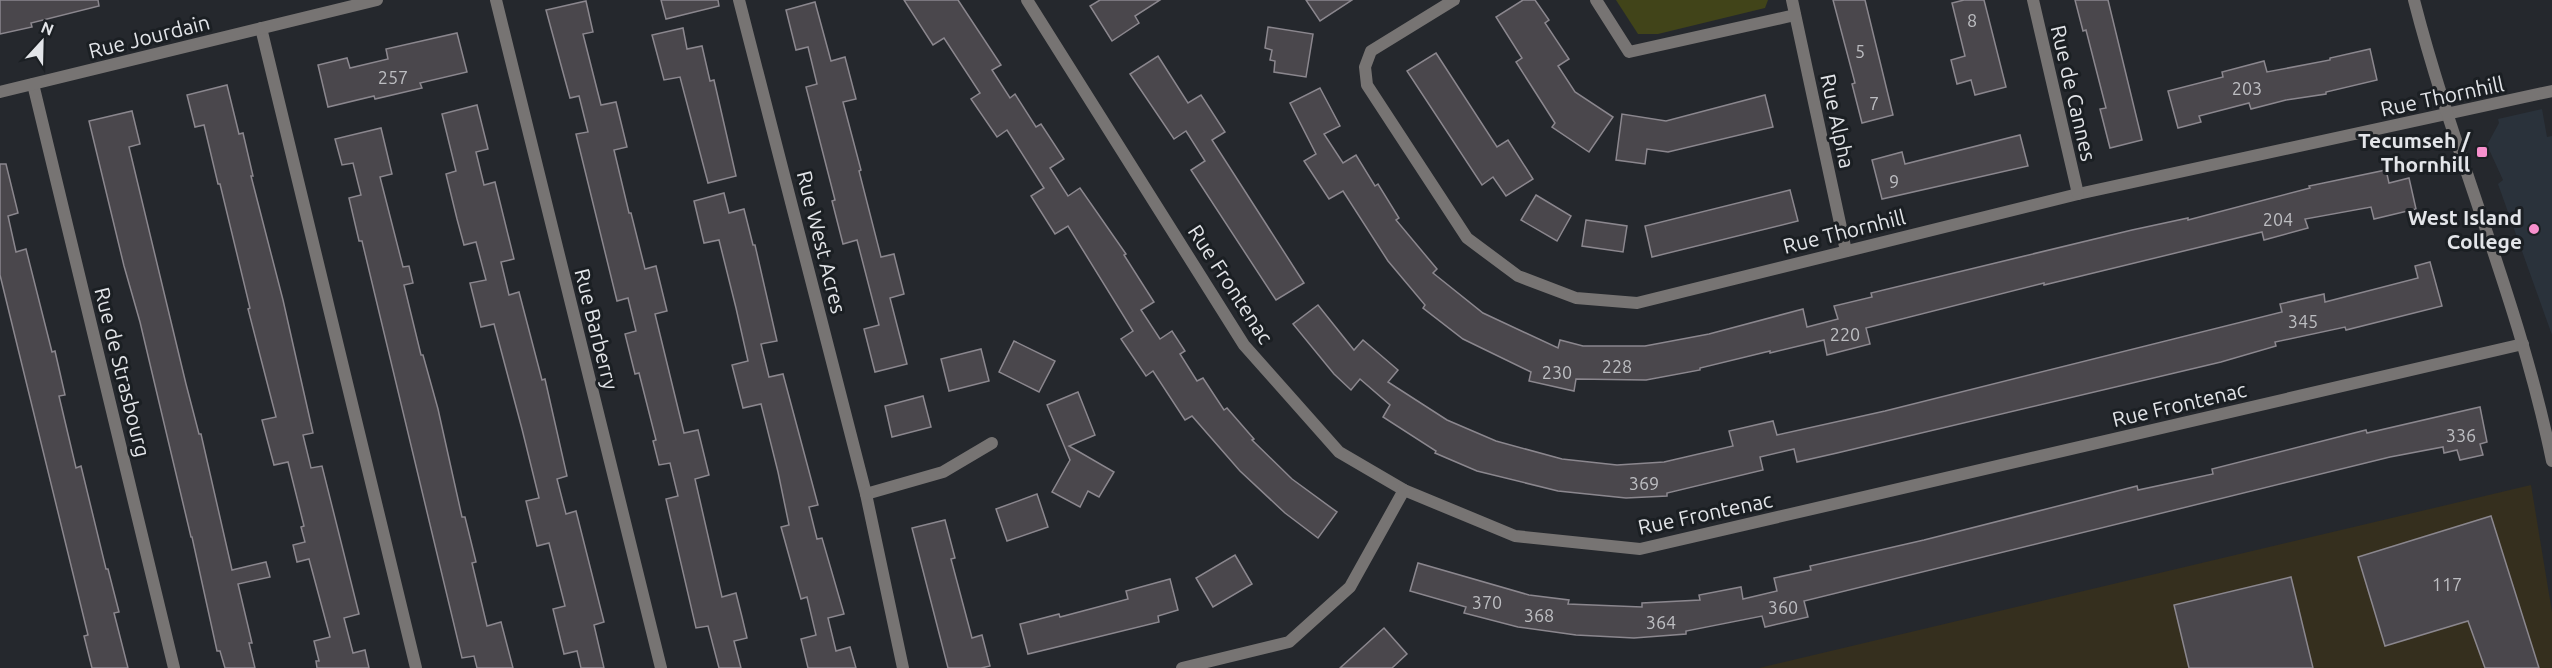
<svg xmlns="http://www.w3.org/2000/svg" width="2552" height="668" font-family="Ubuntu,sans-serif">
  <rect width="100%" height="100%" fill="#25282d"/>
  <polygon fill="#352f1e" points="2531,485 2552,612 2552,668 1759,668"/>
  <polygon fill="#2a323b" points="2542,109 2547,137 2552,136 2552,335 2498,184 2503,180 2487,145 2499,123 2498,119"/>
  <polygon fill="#414419" points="1616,0 1768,0 1765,8 1658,34 1638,34"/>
  <g fill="#4a474c" stroke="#8b878e" stroke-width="1.5">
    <polygon points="0,0 98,0 99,6 31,23 32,27 0,34"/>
    <polygon points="661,0 718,0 719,6 666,19"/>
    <polygon points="904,0 958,0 1001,65 992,70 1010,98 1015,94 1036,127 1041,124 1064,159 1050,168 1068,196 1080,188 1126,254 1124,255 1154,302 1141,310 1160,339 1172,331 1185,351 1180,354 1197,381 1203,378 1224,410 1227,408 1254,439 1252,440 1292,479 1337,512 1318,538 1285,513 1240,471 1192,416 1185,420 1153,371 1146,376 1121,339 1133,331 1068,226 1055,234 1031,196 1044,188 1007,130 997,137 971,99 980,93 944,38 933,45"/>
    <polygon points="1100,0 1160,0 1135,16 1139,23 1112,41 1090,6"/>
    <polygon points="1306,0 1352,0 1320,21"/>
    <polygon points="1523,0 1535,0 1549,20 1545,23 1569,59 1558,66 1575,92 1613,117 1589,152 1552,127 1555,123 1516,62 1522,58 1496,17"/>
    <polygon points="1833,0 1865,0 1893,115 1862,123 1852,84 1855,83"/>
    <polygon points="1964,0 1984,0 2006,87 1975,95 1971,80 1957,84 1951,60 1965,56 1952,3"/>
    <polygon points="2075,0 2108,0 2142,140 2110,148 2100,109 2106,108 2086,30 2083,31"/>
    <polygon points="586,1 593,32 583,34 601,105 616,102 627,147 614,150 629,213 631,213 645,269 656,266 667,311 655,314 684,433 698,430 709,475 695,479 722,597 736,593 742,617 747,638 734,641 741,668 719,668 708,626 696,628 666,499 678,496 670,463 659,465 653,441 656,440 639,373 635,374 625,334 636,331 628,298 617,301 576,134 588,132 579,96 570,98 546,10"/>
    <polygon points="815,2 831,61 845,57 856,99 843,102 861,170 859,171 881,257 894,254 904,294 890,298 907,364 875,372 864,329 879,325 857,240 843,244 832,201 835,200 806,87 817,84 808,47 796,50 786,10"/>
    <polygon points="1268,27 1313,34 1306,77 1274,72 1275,61 1270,60 1272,50 1265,48"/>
    <polygon points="683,28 687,49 702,46 710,81 714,80 736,176 708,183 680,77 664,80 652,35"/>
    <polygon points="457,33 467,72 420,83 422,88 375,99 374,96 328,107 318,65 347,58 350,68 388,59 386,49"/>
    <polygon points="2370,49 2377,80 2326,92 2326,94 2286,100 2251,109 2249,103 2199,116 2201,122 2178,128 2168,91 2223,77 2222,72 2264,61 2267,72 2330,60 2330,58"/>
    <polygon points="1436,53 1497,147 1508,140 1533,179 1506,196 1493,177 1482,185 1407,71"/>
    <polygon points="1158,56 1188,103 1201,95 1225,132 1212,140 1304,283 1276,300 1191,170 1205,161 1186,131 1174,139 1130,74"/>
    <polygon points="227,85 239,134 243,133 253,176 251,176 283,300 313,433 303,435 311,468 322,466 359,614 344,618 353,653 365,650 369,668 317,668 316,661 319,661 314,641 330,637 309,559 297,562 293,545 305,542 301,527 304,526 288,462 274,465 262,420 276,417 248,309 250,308 220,184 218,184 204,125 195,127 187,95"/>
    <polygon points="1320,88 1340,126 1324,134 1343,163 1356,155 1375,186 1378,184 1399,218 1396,220 1437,269 1433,273 1483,313 1558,348 1560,340 1583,346 1645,346 1709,334 1803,309 1807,327 1838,319 1834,306 1872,297 1871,293 2132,230 2188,218 2188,220 2310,188 2309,186 2386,170 2389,183 2409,178 2416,209 2374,219 2371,207 2305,219 2308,228 2264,240 2262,232 2044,285 2044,283 1866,328 1870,344 1827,355 1824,340 1770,353 1770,351 1700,368 1700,370 1646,380 1576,379 1574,391 1529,381 1531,372 1463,339 1423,308 1425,305 1388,261 1343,191 1329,199 1304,161 1316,154 1290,103"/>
    <polygon points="1765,95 1773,127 1668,152 1647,149 1645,164 1616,160 1622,114 1666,121"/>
    <polygon points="477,105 488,149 476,152 484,185 495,182 514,259 501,262 509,295 519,292 542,380 545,379 567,476 557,479 566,514 576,511 604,622 594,625 604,668 581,668 577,651 564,654 553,609 565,606 549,543 537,546 526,501 539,498 522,429 494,324 481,327 470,283 486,280 476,242 464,245 457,219 446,174 456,171 442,114"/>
    <polygon points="132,111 140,144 129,147 186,384 199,434 201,434 232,570 266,562 270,577 238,584 252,643 249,643 255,668 225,668 220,651 217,651 192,537 191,537 140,322 124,266 89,121"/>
    <polygon points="381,128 392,174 380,177 403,267 409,266 413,283 404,285 421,355 423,355 438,409 462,517 465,517 476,562 472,563 487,626 501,622 513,668 477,668 474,656 462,658 362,241 359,241 349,198 361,195 353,163 342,165 335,139"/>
    <polygon points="2020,135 2028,166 1882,199 1872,160 1902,152 1905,164"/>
    <polygon points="0,164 6,164 18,213 8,216 16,252 26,249 52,352 55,351 65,395 59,396 76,468 81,466 106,569 108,569 119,612 114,613 128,668 92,668 84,636 88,635 0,275"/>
    <polygon points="1790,190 1798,221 1652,257 1645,226"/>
    <polygon points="724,193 729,213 744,209 753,245 755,245 777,341 761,344 769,377 783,374 818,505 809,507 817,539 822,538 844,614 828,618 836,651 850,647 856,668 808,668 801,639 816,635 807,597 801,599 781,527 789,525 778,472 761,404 743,408 732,365 748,361 736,308 719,240 704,243 694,201"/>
    <polygon points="1536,195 1571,216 1557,241 1521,220"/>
    <polygon points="1586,220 1627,226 1623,252 1582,246"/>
    <polygon points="2430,262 2442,306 2346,330 2345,327 2275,342 2276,346 2221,362 1837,453 1797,462 1794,449 1760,457 1763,470 1667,493 1667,496 1626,498 1558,491 1477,471 1435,453 1436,451 1383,417 1390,405 1360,379 1351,390 1334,374 1293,324 1318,305 1354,350 1363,340 1398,370 1388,382 1447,420 1496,441 1562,459 1617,465 1664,462 1733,446 1729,431 1773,421 1777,435 1885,411 2282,312 2280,304 2324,294 2325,302 2418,278 2415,266"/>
    <polygon points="1014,341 1055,361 1039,392 999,372"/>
    <polygon points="981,349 989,381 949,391 941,359"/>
    <polygon points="1078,392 1095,435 1069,446 1114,472 1099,497 1088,491 1080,507 1052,492 1070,460 1047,405"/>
    <polygon points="923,396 931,427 892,437 885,406"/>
    <polygon points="2480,407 2487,442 2480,444 2483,455 2460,460 2457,450 2444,453 2443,447 2390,457 1804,601 1808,617 1765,627 1762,616 1686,631 1686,634 1634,638 1576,635 1518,627 1464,613 1466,607 1410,591 1418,563 1529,595 1569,600 1568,604 1642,607 1642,603 1700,600 1699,595 1741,587 1743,599 1777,591 1774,578 1811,570 1810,566 1924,540 2137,486 2138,490 2213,474 2212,469 2366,430 2367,433"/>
    <polygon points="1037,494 1048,527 1007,541 996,509"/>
    <polygon points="2491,516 2539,668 2485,668 2468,621 2385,646 2358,557"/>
    <polygon points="945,520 955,558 951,559 972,638 982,635 990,666 981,668 948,668 912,528"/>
    <polygon points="1235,555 1252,584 1213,607 1196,578"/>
    <polygon points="2291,577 2313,668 2189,668 2174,605"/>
    <polygon points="1170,579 1178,610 1158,616 1159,622 1028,654 1020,624 1059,614 1060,617 1128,599 1126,591"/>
    <polygon points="1384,628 1407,654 1392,668 1340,668"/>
  </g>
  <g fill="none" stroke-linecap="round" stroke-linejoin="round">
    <g stroke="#777473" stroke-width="12">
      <polyline points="496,0 661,668"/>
      <polyline points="739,0 866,494 903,668"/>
      <polyline points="1027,0 1244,345 1339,452 1404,490 1515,536 1640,549 2523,344"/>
      <polyline points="1454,0 1371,51 1365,67 1367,85 1467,238 1518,276 1576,298 1637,303 2078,194 2552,91"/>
      <polyline points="1596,0 1629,52 1795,15"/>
      <polyline points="1792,0 1846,251"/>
      <polyline points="2033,0 2078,194"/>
      <polyline points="261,28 416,668"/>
      <polyline points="33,84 174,668"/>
      <polyline points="0,92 377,0"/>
      <polyline points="866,494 943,472 992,443"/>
      <polyline points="1182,668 1289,642 1350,587 1404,490"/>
    </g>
    <path stroke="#777473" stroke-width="12" d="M2414 0C2454 156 2520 303 2552 461"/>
  </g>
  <g fill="#f790cd" stroke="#1b1f23" stroke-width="2">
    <rect x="2476" y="146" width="12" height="12" rx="3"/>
    <circle cx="2534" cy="229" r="6"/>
  </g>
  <g text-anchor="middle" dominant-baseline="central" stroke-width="6" stroke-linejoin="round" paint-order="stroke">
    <g font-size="18" fill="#bdbec2">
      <text x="1972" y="20">8</text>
      <text x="1860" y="51">5</text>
      <text x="393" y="77">257</text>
      <text x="2247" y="88">203</text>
      <text x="1874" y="103">7</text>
      <text x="1894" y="181">9</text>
      <text x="2278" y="219">204</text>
      <text x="2303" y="321">345</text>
      <text x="1845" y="334">220</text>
      <text x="1617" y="366">228</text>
      <text x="1557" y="372">230</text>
      <text x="2461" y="435">336</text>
      <text x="1644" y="483">369</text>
      <text x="2447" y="584">117</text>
      <text x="1487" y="602">370</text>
      <text x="1783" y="607">360</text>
      <text x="1539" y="615">368</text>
      <text x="1661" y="622">364</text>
    </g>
    <g font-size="21" fill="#e3e5e9" stroke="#1b1f23">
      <text transform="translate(149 36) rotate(-14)">Rue Jourdain</text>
      <text transform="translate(2074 93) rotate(77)">Rue de Cannes</text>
      <text transform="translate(2442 96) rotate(-12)">Rue Thornhill</text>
      <text transform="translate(1838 121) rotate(78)">Rue Alpha</text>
      <text transform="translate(1844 231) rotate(-14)">Rue Thornhill</text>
      <text transform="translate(822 242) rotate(76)">Rue West Acres</text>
      <text transform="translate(1231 284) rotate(57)">Rue Frontenac</text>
      <text transform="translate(597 329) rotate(76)">Rue Barberry</text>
      <text transform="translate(123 372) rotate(76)">Rue de Strasbourg</text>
      <text transform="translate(2179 404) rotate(-13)">Rue Frontenac</text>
      <text transform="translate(1705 513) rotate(-12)">Rue Frontenac</text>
    </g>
    <g font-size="21" font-weight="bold" fill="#e3e5e9" stroke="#1b1f23" text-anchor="end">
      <text x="2470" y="140">Tecumseh /<tspan x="2470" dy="24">Thornhill</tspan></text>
      <text x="2522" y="217">West Island<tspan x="2522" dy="24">College</tspan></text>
    </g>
  </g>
  <g transform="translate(42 42) rotate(22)" stroke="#1b1f23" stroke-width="4.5" paint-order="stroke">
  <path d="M0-4.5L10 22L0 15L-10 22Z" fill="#e3e5e9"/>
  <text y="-9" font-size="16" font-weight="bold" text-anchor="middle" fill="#e3e5e9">N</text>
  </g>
</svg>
